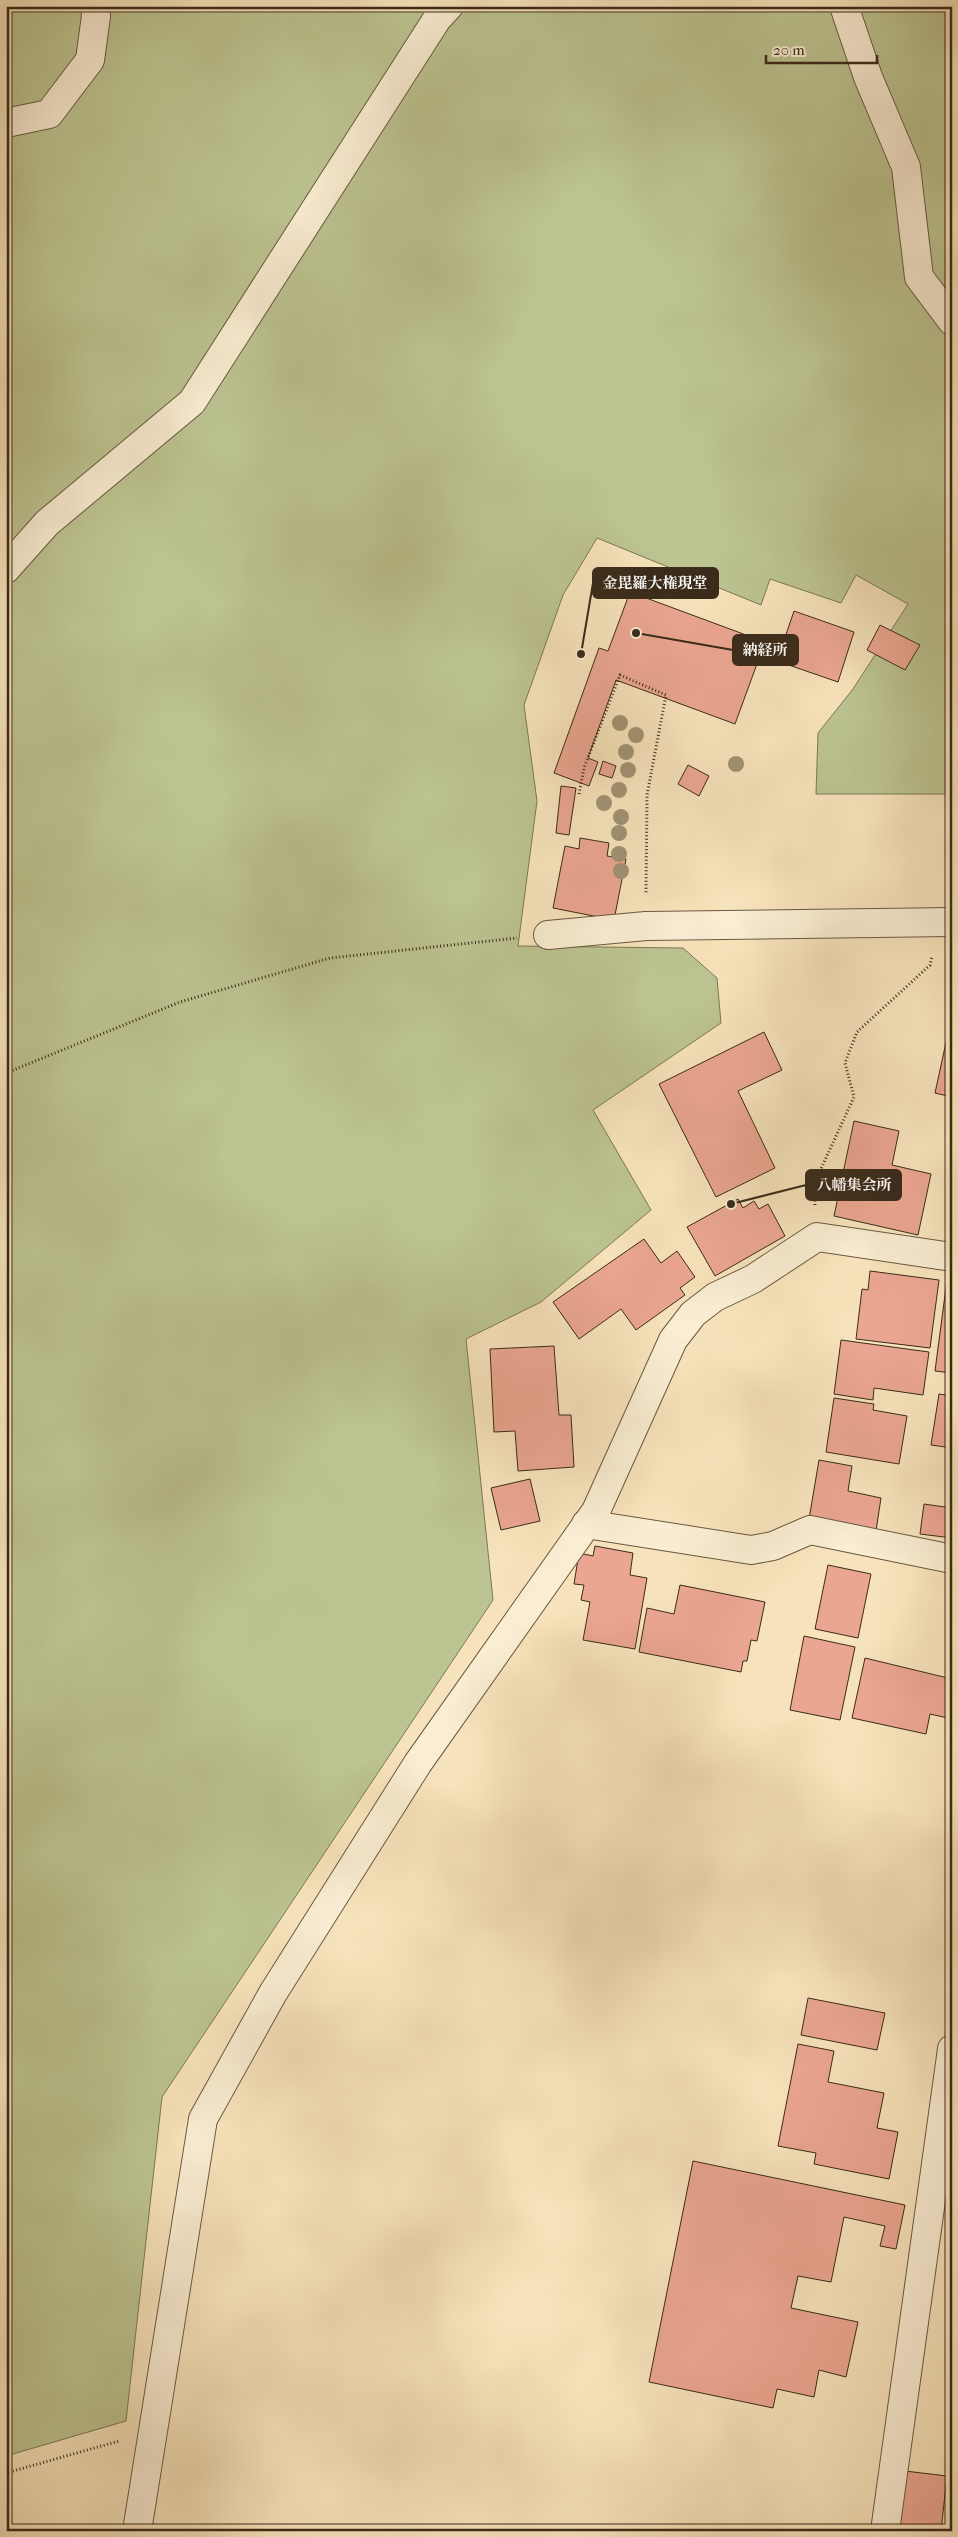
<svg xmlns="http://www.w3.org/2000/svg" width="958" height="2537" font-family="'IM FELL French Canon','Noto Serif JP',serif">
  <rect width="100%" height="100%" fill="#f7e3bb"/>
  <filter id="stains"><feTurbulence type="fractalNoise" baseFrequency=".004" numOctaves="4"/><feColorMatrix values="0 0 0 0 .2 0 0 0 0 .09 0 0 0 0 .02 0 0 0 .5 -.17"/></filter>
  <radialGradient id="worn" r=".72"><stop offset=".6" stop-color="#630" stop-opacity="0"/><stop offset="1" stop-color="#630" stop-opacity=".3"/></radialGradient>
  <polygon fill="#bcc491" stroke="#7b7856" points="6,6 952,6 952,794 816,794 818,733 853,689 908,604 856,575 841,603 770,579 761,605 597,538 563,595 524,705 537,801 518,946 683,948 717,978 721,1023 593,1110 651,1210 541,1302 466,1339 493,1600 162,2097 126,2421 6,2456"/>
  <g fill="#eba691" stroke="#3a2b1a">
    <polygon points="630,592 765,642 735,724 616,680 588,758 598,762 589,786 554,773 599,648 608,651"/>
    <polygon points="794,611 854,632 838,682 777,661"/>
    <polygon points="880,625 920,645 905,670 867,650"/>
    <polygon points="603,761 616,766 612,778 599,774"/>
    <polygon points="688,765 709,776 699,796 678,784"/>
    <polygon points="561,786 576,788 569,835 556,833"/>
    <polygon points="580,838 609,843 607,856 626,859 614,920 553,908 565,846 579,849"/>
    <polygon points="950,1024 952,1025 952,1097 935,1093"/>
    <polygon points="764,1032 782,1070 738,1091 775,1168 716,1197 659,1084"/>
    <polygon points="854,1121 899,1131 892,1165 931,1174 918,1235 834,1216"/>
    <polygon points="738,1199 743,1208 754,1201 759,1209 768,1204 785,1236 715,1276 687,1227"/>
    <polygon points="644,1239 661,1263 677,1251 695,1277 680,1288 685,1295 636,1330 621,1309 579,1339 553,1302"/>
    <polygon points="870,1271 939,1280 930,1348 856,1339 862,1289 868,1290"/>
    <polygon points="948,1272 952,1273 952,1373 935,1371"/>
    <polygon points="841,1340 929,1352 923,1395 874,1388 873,1400 834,1394"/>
    <polygon points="554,1346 559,1415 571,1415 574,1467 518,1471 515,1431 494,1432 490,1349"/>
    <polygon points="939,1394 952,1396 952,1448 931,1445"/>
    <polygon points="834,1398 874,1404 873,1410 907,1416 899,1464 826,1452"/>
    <polygon points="819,1460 852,1466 848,1491 881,1498 876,1531 809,1519"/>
    <polygon points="530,1479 540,1521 501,1530 491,1488"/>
    <polygon points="924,1504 952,1508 952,1538 920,1534"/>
    <polygon points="595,1546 633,1553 630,1575 647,1578 635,1649 583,1640 590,1602 581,1600 584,1585 574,1584 579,1553 593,1556"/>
    <polygon points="828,1565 871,1574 858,1638 815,1629"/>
    <polygon points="680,1585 765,1602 757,1641 751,1640 747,1661 743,1661 741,1672 639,1652 647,1608 674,1614"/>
    <polygon points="804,1636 855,1647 840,1720 790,1710"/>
    <polygon points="865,1658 952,1679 952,1719 930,1714 926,1734 852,1718"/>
    <polygon points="951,1728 952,1728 952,1761 947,1761"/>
    <polygon points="808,1998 885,2013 877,2050 801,2035"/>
    <polygon points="798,2044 834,2051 828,2082 884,2093 877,2128 898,2132 889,2179 814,2164 816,2153 778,2146"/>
    <polygon points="693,2161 905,2205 896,2249 880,2246 885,2226 844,2217 831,2282 798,2276 791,2308 858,2322 846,2377 819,2370 814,2397 777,2389 773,2408 649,2382"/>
    <polygon points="905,2471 947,2476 941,2531 898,2531"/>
  </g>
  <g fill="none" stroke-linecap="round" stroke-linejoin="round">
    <defs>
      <g id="street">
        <polyline points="844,6 868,77 906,167 919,277 952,321"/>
        <polyline points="6,123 49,114 90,60 96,16 95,6"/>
        <polyline points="6,569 47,523 192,402 437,19 449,6"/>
        <polyline points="548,935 646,926 952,922"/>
        <polyline points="586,1524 751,1550 773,1546 810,1530 952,1559"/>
        <polyline points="137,2531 203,2119 273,1993 418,1763 596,1511 673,1340 693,1314 715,1297 753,1279 817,1237 952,1257"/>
        <polyline points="885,2531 952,2049"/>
      </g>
    </defs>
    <use href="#street" stroke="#695942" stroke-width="30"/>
    <g stroke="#3a2b1a" stroke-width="3" stroke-dasharray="1 2.5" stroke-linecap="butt">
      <polyline points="579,794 584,768 620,675 666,695 647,795 646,893"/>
      <polyline points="6,1073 180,1002 330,958 517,938"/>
      <polyline points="815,1205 814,1184 854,1097 845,1063 857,1032 930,965 932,956"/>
      <polyline points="6,2473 119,2441"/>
    </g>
    <use href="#street" stroke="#faedd3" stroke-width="28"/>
  </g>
  <g fill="#a19373">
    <circle cx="620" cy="723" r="8"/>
    <circle cx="636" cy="735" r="8"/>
    <circle cx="626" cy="752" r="8"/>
    <circle cx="736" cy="764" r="8"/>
    <circle cx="628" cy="770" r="8"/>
    <circle cx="619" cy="790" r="8"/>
    <circle cx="604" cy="803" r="8"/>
    <circle cx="621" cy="817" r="8"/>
    <circle cx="619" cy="833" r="8"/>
    <circle cx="619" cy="854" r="8"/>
    <circle cx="621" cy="871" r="8"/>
  </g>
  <path fill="none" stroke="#3a2b1a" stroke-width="2" d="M581 654L593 583M636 633L733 650M731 1204L806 1185"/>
  <g fill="#3a2b1a" stroke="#faedd3" stroke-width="2">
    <circle cx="581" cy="654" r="5"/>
    <circle cx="636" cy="633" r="5"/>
    <circle cx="731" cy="1204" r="5"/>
  </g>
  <g fill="#3a2b1a" stroke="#3a2b1a" stroke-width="2">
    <rect x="593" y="568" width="125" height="30" rx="5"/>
    <rect x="733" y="635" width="65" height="30" rx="5"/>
    <rect x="806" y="1170" width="95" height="30" rx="5"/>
  </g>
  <g font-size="15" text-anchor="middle" font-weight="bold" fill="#fff">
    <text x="655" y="588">金毘羅大権現堂</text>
    <text x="765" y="655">納経所</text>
    <text x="854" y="1190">八幡集会所</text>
  </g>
  <rect width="958" height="2537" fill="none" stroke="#f7e3bb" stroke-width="25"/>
  <rect x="8" y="8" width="943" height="2522" fill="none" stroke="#3a2b1a" stroke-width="2.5"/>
  <rect x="12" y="12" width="933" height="2512" fill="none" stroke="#3a2b1a"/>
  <path d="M766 55v8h111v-8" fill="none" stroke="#3a2b1a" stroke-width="2.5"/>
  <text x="773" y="55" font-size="15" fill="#3a2b1a" stroke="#faedd3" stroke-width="4" paint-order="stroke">20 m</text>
  <rect width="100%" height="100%" filter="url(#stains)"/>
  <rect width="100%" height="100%" fill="url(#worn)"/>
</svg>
